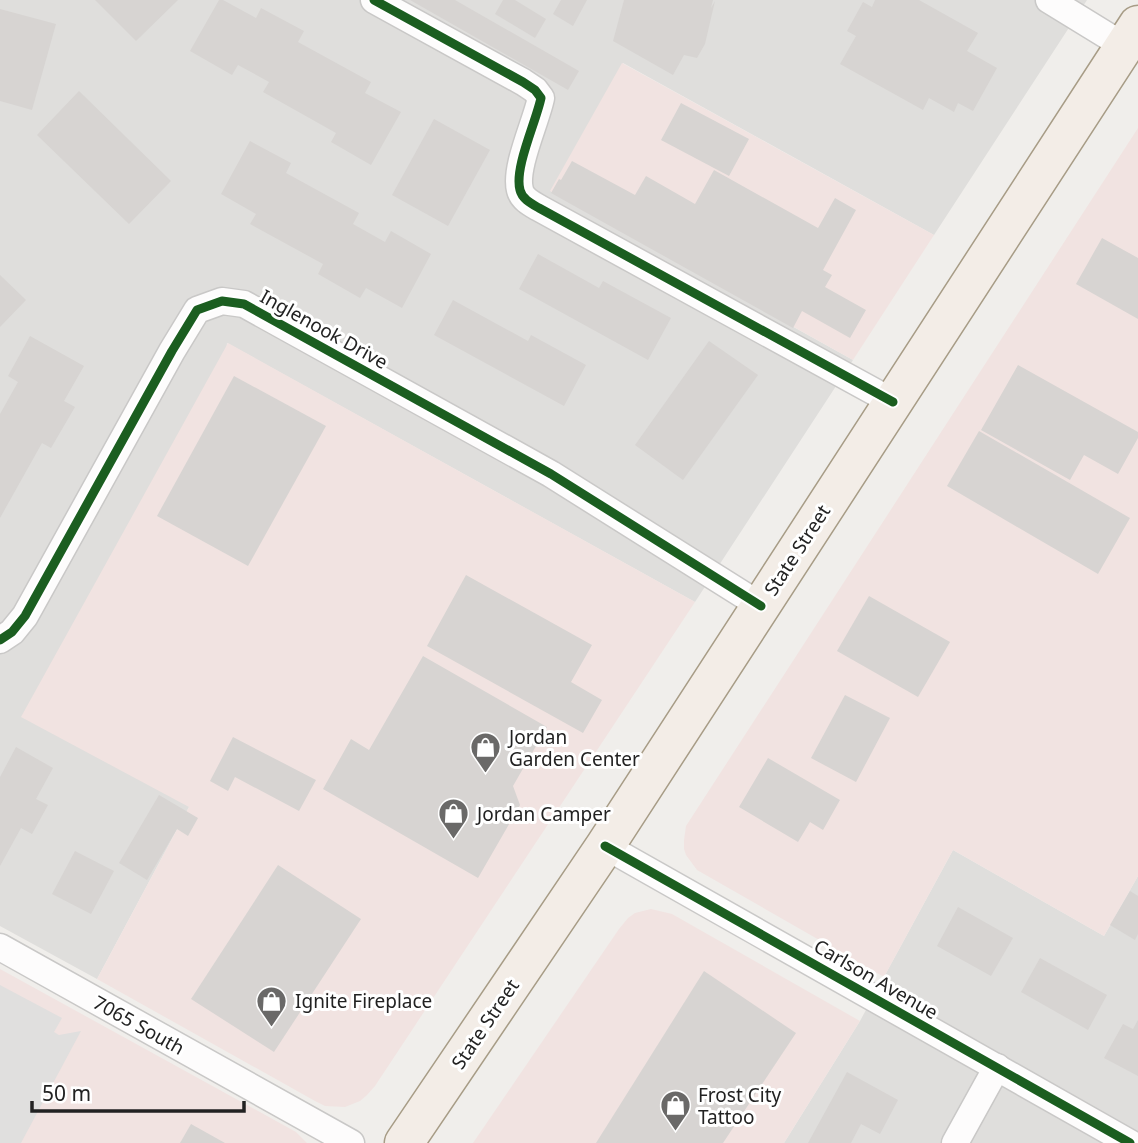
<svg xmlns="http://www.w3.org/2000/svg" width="1138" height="1143" font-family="'Noto Sans',sans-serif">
  <rect width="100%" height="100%" fill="#f0eeeb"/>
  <g fill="#dfdedc">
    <polygon points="0,0 1087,0 934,235 623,63 551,192 853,360 695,602 227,343 189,807 97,979 0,926"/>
    <polygon points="953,850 1104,936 1138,876 1138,1143 784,1143 860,1021"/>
  </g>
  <g fill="#f1e3e1">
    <polygon points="622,63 934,235 853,360 550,191"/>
    <polygon points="1138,128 1138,876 1104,936 953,850 884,977 697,870 686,855 684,849 684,840 686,826"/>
    <polygon points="228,343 695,602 375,1086 367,1095 360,1101 345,1107 325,1106 315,1101 97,979 189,807 21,717"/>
    <polygon points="651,909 672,914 860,1021 784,1143 473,1143 619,929 628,918 635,913"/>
    <polygon points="0,969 296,1132 307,1143 0,1143"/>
  </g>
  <polygon fill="#e0dfde" points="0,985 62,1018 54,1032 59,1035 81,1031 21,1143 0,1143"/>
  <g fill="#d7d4d2">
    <polygon points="95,0 178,0 136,41"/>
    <polygon points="219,0 223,0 256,18 261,8 304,31 298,42 371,82 365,93 401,112 371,165 331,142 336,133 263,92 269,82 238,65 232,75 190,51"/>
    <polygon points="410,0 455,0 579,71 568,90"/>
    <polygon points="503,0 515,0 546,19 535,38 495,14"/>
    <polygon points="561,0 587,0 573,26 553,14"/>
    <polygon points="624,0 713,0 711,8 715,1 705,44 697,58 684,55 673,75 613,41"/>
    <polygon points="875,0 919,0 978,33 967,51 997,68 973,111 958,103 954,112 929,98 923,110 840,64 856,36 847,31 863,2 872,7"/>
    <polygon points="0,9 56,24 32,110 0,101"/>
    <polygon points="79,91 171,181 129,224 37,135"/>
    <polygon points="681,103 749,139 729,176 661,140"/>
    <polygon points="434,119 490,150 448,226 392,195"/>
    <polygon points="250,141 291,163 286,173 359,213 353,224 385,242 391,231 431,254 402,308 366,288 360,298 318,274 323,264 250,224 256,214 221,194"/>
    <polygon points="572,161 635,195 646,176 695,204 714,170 818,228 835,198 856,210 823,270 832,275 825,287 866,310 850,338 802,311 793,328 551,193 559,179 561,180"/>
    <polygon points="1102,238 1138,258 1138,319 1076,284"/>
    <polygon points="538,254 599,288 603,281 671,318 648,360 519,289"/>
    <polygon points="0,275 26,300 0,327"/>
    <polygon points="453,300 528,341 531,335 586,365 564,406 434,335"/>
    <polygon points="30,336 84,366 64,401 75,407 51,448 42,443 0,518 0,414 18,382 8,376"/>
    <polygon points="709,341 758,375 683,480 635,445"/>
    <polygon points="1018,365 1138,432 1138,438 1118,474 1084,455 1070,480 981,430"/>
    <polygon points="234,376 326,426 248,566 157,516"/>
    <polygon points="979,431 1130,518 1098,574 947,486"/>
    <polygon points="466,575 592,645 571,682 602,700 583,733 427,646"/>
    <polygon points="869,596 950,642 918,697 837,651"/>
    <polygon points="423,656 547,727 513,786 520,805 478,878 323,789 351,739 369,750"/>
    <polygon points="845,695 890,718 856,782 811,758"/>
    <polygon points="233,737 316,780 299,811 235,777 228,791 210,781"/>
    <polygon points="16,747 53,768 36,799 48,805 32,834 21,828 0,866 0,777"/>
    <polygon points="768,758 840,800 823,830 810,822 798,842 739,807"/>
    <polygon points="159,795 198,818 188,836 177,829 147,880 119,863"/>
    <polygon points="75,851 114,871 91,914 52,894"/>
    <polygon points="278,865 361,919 274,1052 191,999"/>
    <polygon points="1130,891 1138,896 1138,934 1135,940 1110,925"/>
    <polygon points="958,907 1013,938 991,976 937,946"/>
    <polygon points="1040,958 1107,995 1088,1030 1021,992"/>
    <polygon points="704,971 796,1033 723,1143 596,1143"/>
    <polygon points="1138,1020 1138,1076 1104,1058 1123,1024 1133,1029"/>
    <polygon points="847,1072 898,1100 880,1134 861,1124 851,1143 808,1143"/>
    <polygon points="191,1124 225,1143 180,1143"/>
  </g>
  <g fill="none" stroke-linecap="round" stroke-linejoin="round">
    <defs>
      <g id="minor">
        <path d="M374 0 523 82 535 90 541 98C536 122 514 168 520 190 522 199 532 204 539 208L893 402"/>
        <polyline points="1049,0 1124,46"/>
        <polyline points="0,640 12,632 25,616 172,351 197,310 222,301 244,304 551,474 761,606"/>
        <polyline points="605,846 1130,1143"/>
        <polyline points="0,947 351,1143"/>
        <polyline points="955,1143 997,1067"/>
      </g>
      <polyline id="primary" points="404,1143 605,846 1138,25"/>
    </defs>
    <use href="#minor" stroke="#c9c8c7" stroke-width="29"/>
    <use href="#primary" stroke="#a79c86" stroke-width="41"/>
    <use href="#minor" stroke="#fdfcfc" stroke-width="26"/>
    <use href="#primary" stroke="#f3ede7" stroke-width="38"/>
    <defs>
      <g id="cycleway">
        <path d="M374 0 523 82 535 90 541 98C536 122 514 168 520 190 522 199 532 204 539 208L893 402"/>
        <polyline points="0,640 12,632 25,616 172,351 197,310 222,301 244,304 551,474 761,606"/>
        <polyline points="605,846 1130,1143"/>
      </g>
    </defs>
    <use href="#cycleway" stroke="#fff" stroke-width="13"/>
    <use href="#cycleway" stroke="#1b5e20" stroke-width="9"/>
  </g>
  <defs>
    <symbol id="shop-pin" viewBox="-11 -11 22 30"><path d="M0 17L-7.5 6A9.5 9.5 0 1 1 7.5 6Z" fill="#6a6968" stroke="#fff"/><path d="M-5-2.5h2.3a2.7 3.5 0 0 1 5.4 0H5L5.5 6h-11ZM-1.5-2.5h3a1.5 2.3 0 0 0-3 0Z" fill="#fff"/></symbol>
  </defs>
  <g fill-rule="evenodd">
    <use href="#shop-pin" x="468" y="730" width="35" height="47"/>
    <use href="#shop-pin" x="436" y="796" width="35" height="47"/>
    <use href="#shop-pin" x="254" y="984" width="35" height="47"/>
    <use href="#shop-pin" x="658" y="1088" width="35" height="47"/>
  </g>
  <g text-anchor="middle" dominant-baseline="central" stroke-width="6" stroke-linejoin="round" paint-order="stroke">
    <g font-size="19" fill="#222" stroke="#fff">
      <text transform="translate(324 329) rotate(29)">Inglenook Drive</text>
      <text transform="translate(797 550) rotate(-57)">State Street</text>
      <text transform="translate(876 979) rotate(30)">Carlson Avenue</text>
      <text transform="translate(485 1024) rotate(-56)">State Street</text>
      <text transform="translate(139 1025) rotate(29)">7065 South</text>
    </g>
    <g font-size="19" fill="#222" stroke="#fff" text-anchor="start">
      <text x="509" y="737">Jordan<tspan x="509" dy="22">Garden Center</tspan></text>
      <text x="477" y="814">Jordan Camper</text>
      <text x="295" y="1001">Ignite Fireplace</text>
      <text x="698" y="1095">Frost City<tspan x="698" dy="22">Tattoo</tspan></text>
    </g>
  </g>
  <path d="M32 1101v10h212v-10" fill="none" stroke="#222222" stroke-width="3.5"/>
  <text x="42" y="1101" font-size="21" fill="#222222" stroke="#ffffff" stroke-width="5" paint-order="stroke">50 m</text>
</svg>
